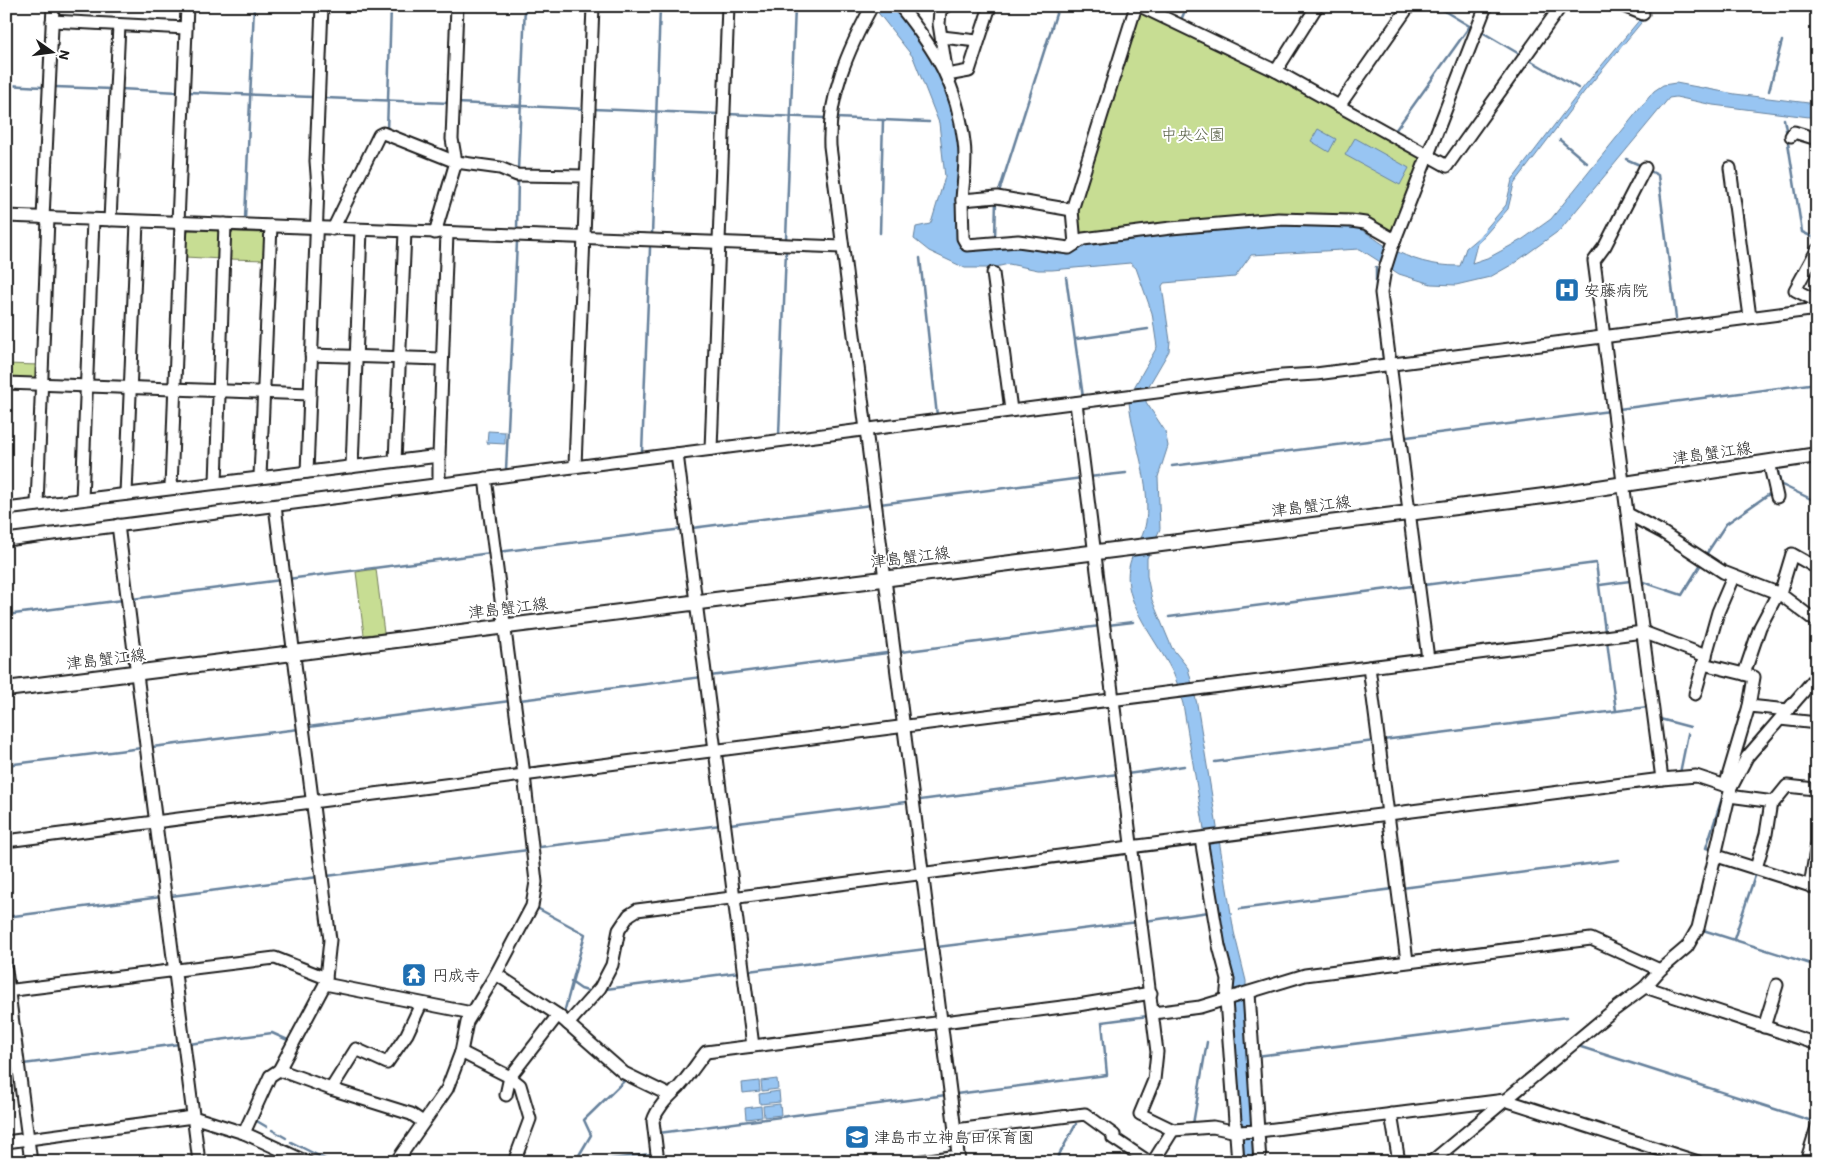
<svg xmlns="http://www.w3.org/2000/svg" width="1823" height="1168" font-family="Itim,'Klee One',sans-serif">
  <rect width="100%" height="100%" fill="#fff"/>
  <filter id="ink" filterUnits="userSpaceOnUse"><feTurbulence type="fractalNoise" baseFrequency=".02" numOctaves="2"/><feDisplacementMap in="SourceGraphic" scale="10" xChannelSelector="R" yChannelSelector="G"/><feConvolveMatrix kernelMatrix="1 2 1 2 8 2 1 2 1" color-interpolation-filters="sRGB"/></filter>
  <g filter="url(#ink)">
    <g fill="#c7dd93" stroke="#727c58">
      <polygon points="1138,11 1288,82 1419,156 1420,159 1392,233 1351,218 1080,237 1075,211"/>
      <polygon points="189,230 219,231 222,259 185,257 186,234"/>
      <polygon points="233,232 263,233 267,237 267,260 228,259 228,237"/>
      <polygon points="6,364 39,365 36,378 6,377"/>
      <polygon points="376,569 384,633 364,635 356,572"/>
    </g>
    <g fill="#98c5f2" stroke="#66819c">
      <path d="M870 6H893L928 48 937 66 954 116 960 159 959 243 963 249 1022 246 1076 251 1083 246C1157 235 1232 224 1306 226 1321 226 1337 225 1352 227 1368 230 1374 240 1388 247 1412 260 1432 266 1460 266L1466 248 1479 237 1506 205 1512 180 1582 89 1651 6H1655L1584 92 1514 184 1508 209 1477 244 1472 263 1490 257 1523 239 1551 219 1654 91 1663 85 1676 83 1735 94 1817 104V118L1713 105 1676 97 1669 98 1560 230 1513 264 1490 277 1456 285 1431 284 1399 274 1360 249 1251 255 1235 277 1164 283 1162 286 1170 341 1169 351 1148 387 1146 402 1165 431 1168 446 1158 477 1160 529 1147 558V576L1152 600 1172 648 1188 668 1197 704 1234 932 1246 981V1033L1256 1162H1242L1232 981 1224 948 1183 704C1180 695 1178 684 1174 675 1161 647 1135 618 1129 587 1124 556 1142 547 1146 522 1151 482 1133 441 1129 402L1132 391 1157 347 1152 313 1136 268 1130 263 1052 270H1038L1009 264 991 268H965L929 251 914 239 916 227 930 224 932 220 945 177 939 123 913 57 876 10Z"/>
      <polygon points="1318,129 1336,139 1329,152 1311,141"/>
      <polygon points="1355,138 1409,168 1400,185 1345,155"/>
      <polygon points="488,431 505,432 505,444 487,443"/>
      <polygon points="777,1079 778,1089 762,1091 761,1081"/>
      <polygon points="759,1081 760,1091 743,1093 742,1083"/>
      <polygon points="779,1091 780,1102 760,1104 759,1094"/>
      <polygon points="780,1104 781,1115 764,1117 763,1106"/>
      <polygon points="761,1106 762,1117 746,1119 745,1108"/>
    </g>
    <g fill="none" stroke-linecap="round" stroke-linejoin="round">
      <g stroke="#66819c" stroke-width="2.5">
        <polyline points="1300,6 1310,11"/>
        <polyline points="1436,6 1471,27"/>
        <polyline points="1181,20 1187,6"/>
        <polyline points="1482,32 1521,55"/>
        <polyline points="1528,59 1578,88"/>
        <polyline points="6,85 42,87"/>
        <polyline points="55,87 112,89"/>
        <polyline points="120,89 179,92"/>
        <polyline points="1769,91 1782,41"/>
        <polyline points="188,92 312,97"/>
        <polyline points="325,98 449,103"/>
        <polyline points="457,103 586,109"/>
        <polyline points="593,109 720,114"/>
        <polyline points="727,114 826,118"/>
        <polyline points="836,118 929,122"/>
        <polyline points="1784,119 1787,135"/>
        <polyline points="387,131 391,6"/>
        <polyline points="1395,131 1470,26"/>
        <polyline points="1560,140 1587,163"/>
        <polyline points="1788,143 1802,232 1817,239"/>
        <polyline points="1626,159 1642,166"/>
        <polyline points="518,170 525,6"/>
        <polyline points="1648,170 1658,175 1676,318"/>
        <polyline points="998,195 1057,11 1042,6"/>
        <polyline points="245,219 254,6"/>
        <polyline points="517,230 518,179"/>
        <polyline points="880,233 883,120"/>
        <polyline points="652,235 660,6"/>
        <polyline points="995,238 996,200"/>
        <polyline points="786,239 795,6"/>
        <polyline points="920,258 937,416"/>
        <polyline points="1376,267 1376,290"/>
        <polyline points="1066,277 1083,397"/>
        <polyline points="1380,331 1383,357"/>
        <polyline points="1076,339 1148,329"/>
        <polyline points="1369,361 1386,359"/>
        <polyline points="1619,409 1817,383"/>
        <polyline points="779,435 786,250"/>
        <polyline points="1407,437 1610,411"/>
        <polyline points="642,453 650,248"/>
        <polyline points="1172,466 1392,438"/>
        <polyline points="506,470 517,242"/>
        <polyline points="1778,471 1781,486"/>
        <polyline points="1089,477 1126,473"/>
        <polyline points="1782,485 1817,502"/>
        <polyline points="880,504 1082,478"/>
        <polyline points="692,528 871,505"/>
        <polyline points="498,552 683,529"/>
        <polyline points="1705,556 1726,524 1772,492"/>
        <polyline points="288,579 491,553"/>
        <polyline points="1643,582 1682,595 1701,564"/>
        <polyline points="1424,585 1596,563 1605,631"/>
        <polyline points="1600,585 1630,581"/>
        <polyline points="132,599 281,580"/>
        <polyline points="6,615 123,600"/>
        <polyline points="1169,617 1412,586"/>
        <polyline points="1108,625 1133,622"/>
        <polyline points="1607,641 1616,711 1648,707"/>
        <polyline points="901,652 1100,626"/>
        <polyline points="710,676 887,653"/>
        <polyline points="520,700 702,677"/>
        <polyline points="1659,716 1660,719 1690,727"/>
        <polyline points="308,727 510,701"/>
        <polyline points="1383,740 1616,711"/>
        <polyline points="152,747 299,729"/>
        <polyline points="1215,762 1374,741"/>
        <polyline points="6,765 142,748"/>
        <polyline points="1680,773 1688,734"/>
        <polyline points="1127,774 1184,766"/>
        <polyline points="920,800 1118,774"/>
        <polyline points="730,824 906,802"/>
        <polyline points="540,847 721,825"/>
        <polyline points="1713,850 1706,848 1724,792"/>
        <polyline points="1783,871 1808,879"/>
        <polyline points="327,876 528,850"/>
        <polyline points="1402,888 1619,860"/>
        <polyline points="171,896 318,877"/>
        <polyline points="537,908 585,934 564,1013"/>
        <polyline points="1240,909 1393,889"/>
        <polyline points="6,917 161,897"/>
        <polyline points="1145,921 1209,912"/>
        <polyline points="6,926 14,987"/>
        <polyline points="1702,933 1703,930 1817,966"/>
        <polyline points="1734,939 1756,873"/>
        <polyline points="937,947 1138,922"/>
        <polyline points="748,971 926,949"/>
        <polyline points="571,982 581,989 591,992"/>
        <polyline points="606,989 740,972"/>
        <polyline points="15,995 20,1031"/>
        <polyline points="1182,1016 1193,1014"/>
        <polyline points="1158,1019 1169,1016"/>
        <polyline points="189,1044 272,1033 290,1041"/>
        <polyline points="1581,1047 1812,1121"/>
        <polyline points="1257,1056 1567,1017"/>
        <polyline points="23,1064 179,1044"/>
        <polyline points="6,1067 14,1066"/>
        <polyline points="956,1094 1107,1075 1102,1022 1148,1016"/>
        <polyline points="255,1120 267,1127"/>
        <polyline points="1193,1124 1207,1042"/>
        <polyline points="272,1130 286,1138"/>
        <polyline points="660,1135 659,1133 946,1095"/>
        <polyline points="291,1142 331,1162"/>
        <polyline points="1445,1159 1453,1162"/>
        <polyline points="575,1162 591,1135 584,1120 624,1081 619,1076"/>
        <polyline points="589,1162 651,1154"/>
        <polyline points="1055,1162 1076,1124"/>
      </g>
      <defs>
        <g id="minor">
          <path d="M872 6C848 50 828 95 830 146L959 1162"/>
          <path d="M900 6C936 51 957 84 964 142 967 161 963 181 962 200L997 197 1072 210"/>
          <polyline points="947,6 940,10 939,24 947,75 969,71 990,6"/>
          <polyline points="1140,6 1276,71 1447,166 1561,6"/>
          <polyline points="1623,6 1643,14"/>
          <polyline points="52,21 186,28"/>
          <polyline points="942,37 977,41"/>
          <polyline points="1276,71 1317,6"/>
          <polyline points="1339,106 1409,6"/>
          <polyline points="1791,136 1794,132 1817,139"/>
          <polyline points="1645,168 1605,246 1594,261 1662,779"/>
          <polyline points="1730,168 1750,317"/>
          <polyline points="962,200 963,238 967,245 1018,241 1069,248 1083,239 1171,228 1278,219 1351,221 1365,223 1395,240"/>
          <polyline points="6,216 842,247"/>
          <polyline points="43,218 53,6"/>
          <polyline points="110,220 119,25"/>
          <polyline points="178,223 187,6"/>
          <polyline points="333,229 379,135 383,133 456,162 500,168 517,175 585,176"/>
          <polyline points="435,233 456,162 452,139 457,6"/>
          <polyline points="1075,244 1072,210 1136,6"/>
          <polyline points="1817,250 1795,290 1817,301"/>
          <polyline points="993,273 1011,410"/>
          <polyline points="311,355 442,359"/>
          <polyline points="6,383 310,394"/>
          <polyline points="1076,403 1157,1052 1154,1080 1140,1114 1173,1130 1213,1127 1237,1132 1259,1131 1505,1100 1698,1162"/>
          <polyline points="711,449 728,6"/>
          <polyline points="677,454 753,1046"/>
          <polyline points="439,456 439,484"/>
          <polyline points="395,461 405,232"/>
          <polyline points="1769,462 1777,497"/>
          <polyline points="575,466 593,6"/>
          <polyline points="352,467 361,230"/>
          <polyline points="307,472 318,187 316,161 322,6"/>
          <polyline points="260,476 271,226"/>
          <polyline points="216,482 225,224"/>
          <polyline points="171,488 181,223"/>
          <polyline points="126,494 137,222"/>
          <polyline points="82,499 93,220"/>
          <polyline points="37,505 48,218"/>
          <polyline points="275,506 330,940 326,978"/>
          <polyline points="6,509 439,456 447,233"/>
          <polyline points="1628,514 1662,532 1723,572 1780,594 1817,622"/>
          <polyline points="118,525 199,1162"/>
          <polyline points="6,540 1282,376 1316,374 1810,310 1817,312"/>
          <polyline points="1780,594 1792,554 1817,568"/>
          <polyline points="1428,659 1381,293 1385,269 1392,247 1486,6"/>
          <polyline points="1703,664 1744,674"/>
          <polyline points="1369,667 1407,961"/>
          <polyline points="1695,694 1718,612 1733,577"/>
          <polyline points="1749,706 1788,710"/>
          <polyline points="1780,719 1817,723"/>
          <polyline points="1727,780 1749,706 1754,677 1744,674 1760,627 1778,593"/>
          <polyline points="1729,796 1774,802 1787,786 1815,789"/>
          <polyline points="1201,839 1219,946 1228,980 1226,1000 1238,1162"/>
          <polyline points="6,841 1643,632 1706,656"/>
          <polyline points="1717,856 1817,888"/>
          <polyline points="1756,868 1766,834 1771,802"/>
          <polyline points="1810,886 1817,844"/>
          <polyline points="6,970 31,1162"/>
          <polyline points="496,974 558,1015"/>
          <polyline points="325,984 472,1013"/>
          <polyline points="1645,987 1817,1044"/>
          <polyline points="6,991 275,958 326,978 325,984 279,1070 270,1076 244,1133"/>
          <polyline points="1249,993 1260,1162"/>
          <polyline points="1153,1013 1200,1007 1305,975 1591,939 1660,970"/>
          <polyline points="568,1024 600,988 612,965 619,930 629,915 637,910 1662,779 1696,776 1726,786"/>
          <polyline points="1764,1027 1777,985"/>
          <polyline points="461,1052 510,1077 520,1085 530,1119 514,1162"/>
          <polyline points="279,1070 331,1089 411,1114 423,1122"/>
          <polyline points="331,1089 356,1049 387,1063 407,1034 421,1004"/>
          <polyline points="506,1095 510,1077 558,1015 624,1073 669,1095"/>
          <polyline points="1391,1114 1399,1162"/>
          <polyline points="955,1130 1085,1114 1114,1135 1113,1138 1149,1162"/>
          <polyline points="6,1142 193,1117 244,1133 307,1162"/>
          <polyline points="396,1162 447,1089 461,1052 467,1022 496,974 532,906 536,882 524,775 485,478"/>
          <path d="M658 1162 653 1121C658 1106 669 1097 679 1087 689 1076 697 1063 706 1052L1078 1005 1151 993"/>
          <polyline points="915,1162 958,1156"/>
          <polyline points="1153,1162 1173,1130"/>
          <polyline points="1431,1162 1610,1013 1645,987 1660,970 1687,947 1698,928 1731,788 1747,757 1817,676"/>
          <polyline points="1806,1162 1817,1127"/>
        </g>
        <polyline id="major" points="6,689 1552,495 1817,455"/>
      </defs>
      <use href="#minor" stroke="#1c1c1c" stroke-width="15"/>
      <use href="#major" stroke="#1c1c1c" stroke-width="18"/>
      <use href="#minor" stroke="#fff" stroke-width="11"/>
      <use href="#major" stroke="#fff" stroke-width="14"/>
    </g>
  </g>
  <defs>
    <symbol id="hospital-square" viewBox="-11 -11 22 22"><rect x="-9" y="-9" width="18" height="18" rx="4" fill="#1f6fb2" stroke="#fff"/><path d="M-5-5h3v3.5h4V-5h3V5h-3V1.5h-4V5h-3Z" fill="#fff"/></symbol>
    <symbol id="temple-square" viewBox="-11 -11 22 22"><rect x="-9" y="-9" width="18" height="18" rx="4" fill="#1f6fb2" stroke="#fff"/><path d="M0-6L5-2H3V0L6.5 2.5H4V6H1.5V3h-3V6H-4V2.5H-6.5L-3 0V-2H-5Z" fill="#fff"/></symbol>
    <symbol id="school-square" viewBox="-11 -11 22 22"><rect x="-9" y="-9" width="18" height="18" rx="4" fill="#1f6fb2" stroke="#fff"/><path d="M0-5L7-2L0 1L-7-2ZM-4 1L0 2.5L4 1V4Q0 6-4 4Z" fill="#fff"/></symbol>
  </defs>
  <g fill-rule="evenodd">
    <use href="#hospital-square" x="1553" y="276" width="28" height="28"/>
    <use href="#temple-square" x="400" y="961" width="28" height="28"/>
    <use href="#school-square" x="843" y="1123" width="28" height="28"/>
  </g>
  <g text-anchor="middle" dominant-baseline="central" stroke-width="4" stroke-linejoin="round" paint-order="stroke">
    <g font-size="16" fill="#586046" stroke="#fff">
      <text x="1193" y="134">中央公園</text>
    </g>
    <g font-size="16" fill="#1c1c1c" stroke="#fff" text-anchor="start">
      <text x="1584" y="290">安藤病院</text>
      <text x="432" y="975">円成寺</text>
      <text x="874" y="1137">津島市立神島田保育園</text>
    </g>
    <g font-size="16" fill="#1c1c1c" stroke="#fff">
      <text transform="translate(1712 453) rotate(-8)">津島蟹江線</text>
      <text transform="translate(1311 506) rotate(-7)">津島蟹江線</text>
      <text transform="translate(910 557) rotate(-7)">津島蟹江線</text>
      <text transform="translate(508 608) rotate(-7)">津島蟹江線</text>
      <text transform="translate(106 659) rotate(-7)">津島蟹江線</text>
    </g>
  </g>
  <rect width="1823" height="1168" fill="none" stroke="#fff" stroke-width="25"/>
  <rect x="12" y="12" width="1798" height="1143" fill="none" stroke="#1c1c1c" stroke-width="2" filter="url(#ink)"/>
  <g transform="translate(52 52) rotate(104)" stroke="#ffffff" stroke-width="4" paint-order="stroke">
  <path d="M0-4L9 19L0 12L-9 19Z" fill="#1c1c1c"/>
  <text y="-8" font-size="14" font-weight="bold" text-anchor="middle" fill="#1c1c1c">N</text>
  </g>
</svg>
